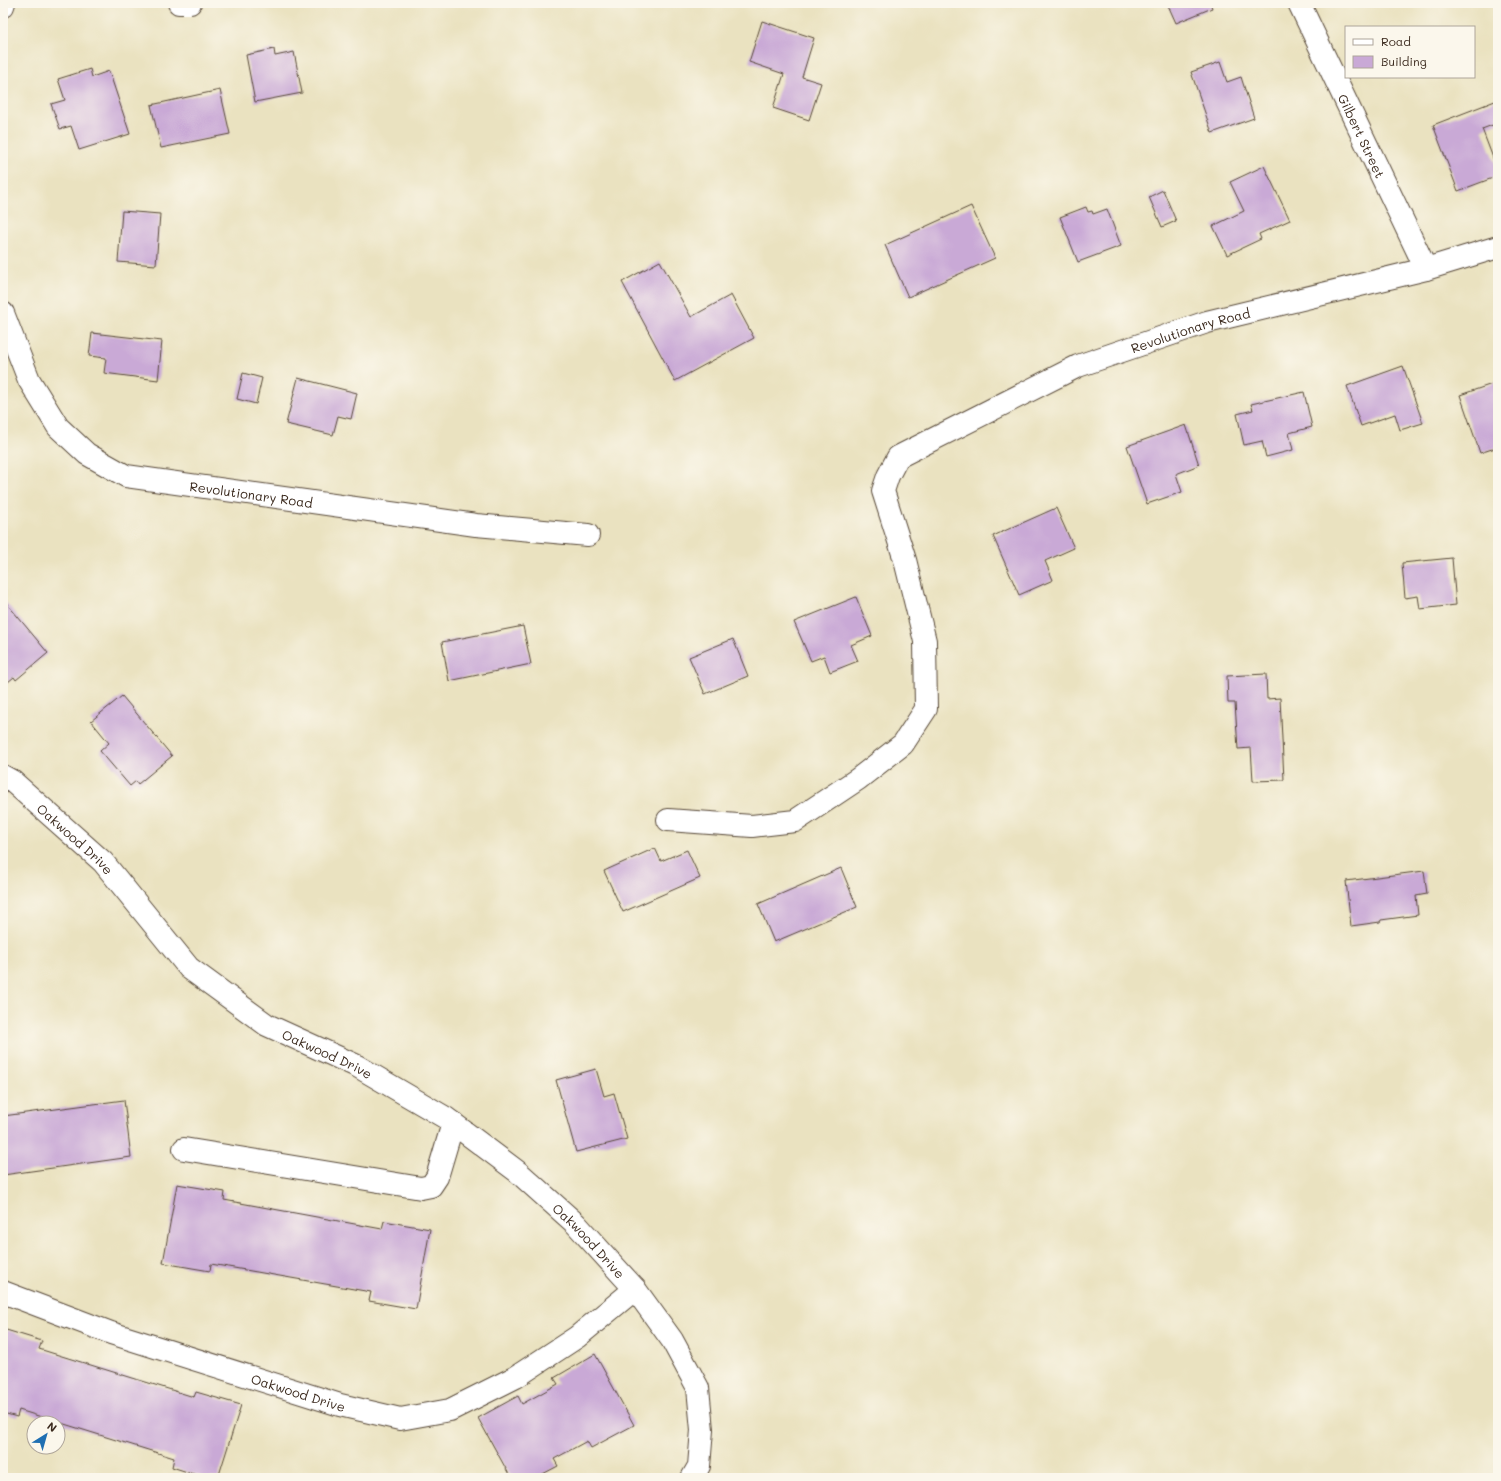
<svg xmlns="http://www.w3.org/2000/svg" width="1501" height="1481" font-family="Mali,sans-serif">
  <rect width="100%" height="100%" fill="#fbf7ec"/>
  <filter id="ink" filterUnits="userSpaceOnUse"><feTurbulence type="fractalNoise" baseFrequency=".025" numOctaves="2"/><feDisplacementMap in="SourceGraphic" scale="8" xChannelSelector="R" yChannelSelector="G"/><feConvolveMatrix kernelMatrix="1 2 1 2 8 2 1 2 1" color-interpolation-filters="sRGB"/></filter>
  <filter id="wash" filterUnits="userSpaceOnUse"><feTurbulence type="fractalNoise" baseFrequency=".012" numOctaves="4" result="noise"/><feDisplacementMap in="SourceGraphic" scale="16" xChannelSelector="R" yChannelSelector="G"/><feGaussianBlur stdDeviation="0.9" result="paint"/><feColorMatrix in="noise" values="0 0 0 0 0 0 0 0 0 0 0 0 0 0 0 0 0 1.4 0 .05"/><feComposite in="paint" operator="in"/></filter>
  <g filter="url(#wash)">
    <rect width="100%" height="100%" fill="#eae2c0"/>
    <g id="blocks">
      <g fill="#c9a9d6">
        <polygon points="1167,3 1210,3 1212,8 1176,23"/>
        <polygon points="762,21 814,38 802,77 821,83 809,120 773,108 784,74 749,62"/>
        <polygon points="274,49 275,56 294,52 302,93 255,102 246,55"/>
        <polygon points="1220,62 1227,82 1241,77 1254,118 1212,133 1191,72"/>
        <polygon points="90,69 92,77 109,71 130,134 79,150 71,126 60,129 51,104 65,100 58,79"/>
        <polygon points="220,90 230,134 161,148 151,105"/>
        <polygon points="1495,101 1498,110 1498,123 1482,129 1498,171 1498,176 1458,191 1433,125"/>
        <polygon points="1264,166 1290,220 1259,234 1261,239 1227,255 1213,226 1244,211 1230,182"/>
        <polygon points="1163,190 1176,221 1162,227 1149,197"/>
        <polygon points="971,206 995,258 908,297 885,245"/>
        <polygon points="1086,207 1088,212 1092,211 1093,214 1107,209 1121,246 1078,262 1060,217"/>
        <polygon points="122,211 160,214 156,265 118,262"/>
        <polygon points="660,261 691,317 731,295 754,338 675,381 622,282"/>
        <polygon points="92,333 162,341 158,380 104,373 106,358 89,356"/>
        <polygon points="1403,366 1423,423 1400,430 1395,414 1361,426 1347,386"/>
        <polygon points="243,373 262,378 256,404 237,399"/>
        <polygon points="298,378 357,393 351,419 338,416 333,435 286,424"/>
        <polygon points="1498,382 1498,447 1480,453 1460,395"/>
        <polygon points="1304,392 1312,427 1289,433 1293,450 1266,457 1262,441 1244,445 1237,414 1253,410 1251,404"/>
        <polygon points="1186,425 1199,465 1176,474 1182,492 1147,504 1127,446"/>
        <polygon points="1056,508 1074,548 1045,561 1053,580 1019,595 993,536"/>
        <polygon points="1452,558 1456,605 1420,609 1418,596 1405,598 1402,563"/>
        <polygon points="856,597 872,636 851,645 858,661 830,672 824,656 811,661 794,622"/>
        <polygon points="3,599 48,653 16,680 14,677 8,682 3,677"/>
        <polygon points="523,626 531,664 449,681 442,642"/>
        <polygon points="733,639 748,676 705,694 689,657"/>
        <polygon points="1266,674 1267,699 1280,698 1284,780 1253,781 1251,748 1238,749 1235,703 1228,703 1227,676"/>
        <polygon points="122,696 172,756 138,784 136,781 130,786 100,751 109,743 91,721"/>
        <polygon points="655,848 661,861 687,850 700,878 623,912 604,871"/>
        <polygon points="841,868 857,907 774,942 758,904"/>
        <polygon points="1424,871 1427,894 1416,896 1418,915 1381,920 1380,922 1351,926 1346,881"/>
        <polygon points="596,1069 604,1096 614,1093 627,1139 576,1152 556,1080"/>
        <polygon points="124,1100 131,1157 3,1175 3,1116"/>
        <polygon points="177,1184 225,1192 224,1200 382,1229 384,1221 430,1229 416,1309 369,1301 371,1292 211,1264 210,1271 163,1263"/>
        <polygon points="3,1329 42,1341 39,1349 194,1397 196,1392 241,1405 218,1478 206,1478 172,1467 174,1458 19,1410 17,1417 3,1413"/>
        <polygon points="595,1354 634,1425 591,1448 587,1441 554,1459 558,1466 535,1478 511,1478 478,1418 518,1396 522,1404 558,1384 554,1378"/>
      </g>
    </g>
  </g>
  <g filter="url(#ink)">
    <use href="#blocks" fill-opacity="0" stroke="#554636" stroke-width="1"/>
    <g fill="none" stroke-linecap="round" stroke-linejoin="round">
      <defs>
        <g id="minor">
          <polyline points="179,3 190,3"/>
          <path id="s1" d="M1299 3 1426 269"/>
          <polyline points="3,6 4,3"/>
          <path id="s2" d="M3 313 29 380 58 427 87 454 126 476 476 525 588 535"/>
          <path id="s3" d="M3 776 12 781 103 862 189 968 267 1025 357 1066 446 1118 518 1172 576 1224 635 1289 672 1340 698 1388 702 1430 699 1466 692 1478"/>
          <path id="s4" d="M668 820 752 826 795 821 858 779 903 744 926 709 925 641 905 560 883 491 888 476 898 457 1078 366 1207 322 1426 269 1498 247"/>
          <polyline points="184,1149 421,1188 431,1186 437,1177 453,1123"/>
          <path id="s5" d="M3 1292 111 1333 340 1405 400 1419 450 1410 516 1377 577 1337 635 1289"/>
        </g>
      </defs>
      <use href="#minor" stroke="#554636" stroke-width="24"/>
      <use href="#minor" stroke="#fff" stroke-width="22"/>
    </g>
  </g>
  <g text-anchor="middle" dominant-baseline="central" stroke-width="4" stroke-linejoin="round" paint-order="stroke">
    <g font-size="13" fill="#3b2a1e" stroke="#fbf7ec">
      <text stroke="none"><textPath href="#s1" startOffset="147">Gilbert Street</textPath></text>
      <text stroke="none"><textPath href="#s4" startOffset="883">Revolutionary Road</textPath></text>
      <text stroke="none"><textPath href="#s2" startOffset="338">Revolutionary Road</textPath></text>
      <text stroke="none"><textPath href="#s3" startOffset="96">Oakwood Drive</textPath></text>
      <text stroke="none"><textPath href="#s3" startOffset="432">Oakwood Drive</textPath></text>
      <text stroke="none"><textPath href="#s3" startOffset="756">Oakwood Drive</textPath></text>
      <text stroke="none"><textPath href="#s5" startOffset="312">Oakwood Drive</textPath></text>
    </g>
  </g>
  <rect width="1501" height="1481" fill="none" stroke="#fbf7ec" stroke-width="16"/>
  <rect x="1345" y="26" width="130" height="52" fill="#fbf7ec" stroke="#aea59a"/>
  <rect x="1353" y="39" width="20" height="6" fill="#ffffff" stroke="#aea59a"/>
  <text x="1381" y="46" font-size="12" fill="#3b2a1e">Road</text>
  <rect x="1353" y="56" width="20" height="12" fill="#c9a9d6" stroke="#aea59a"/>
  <text x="1381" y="66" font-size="12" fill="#3b2a1e">Building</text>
  <g transform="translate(46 1435) rotate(37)"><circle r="19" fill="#fbf7ec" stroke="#aea59a"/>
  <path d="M0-3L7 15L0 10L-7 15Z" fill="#1f6fb2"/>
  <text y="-6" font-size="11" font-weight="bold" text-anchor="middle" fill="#3b2a1e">N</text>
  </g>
</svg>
